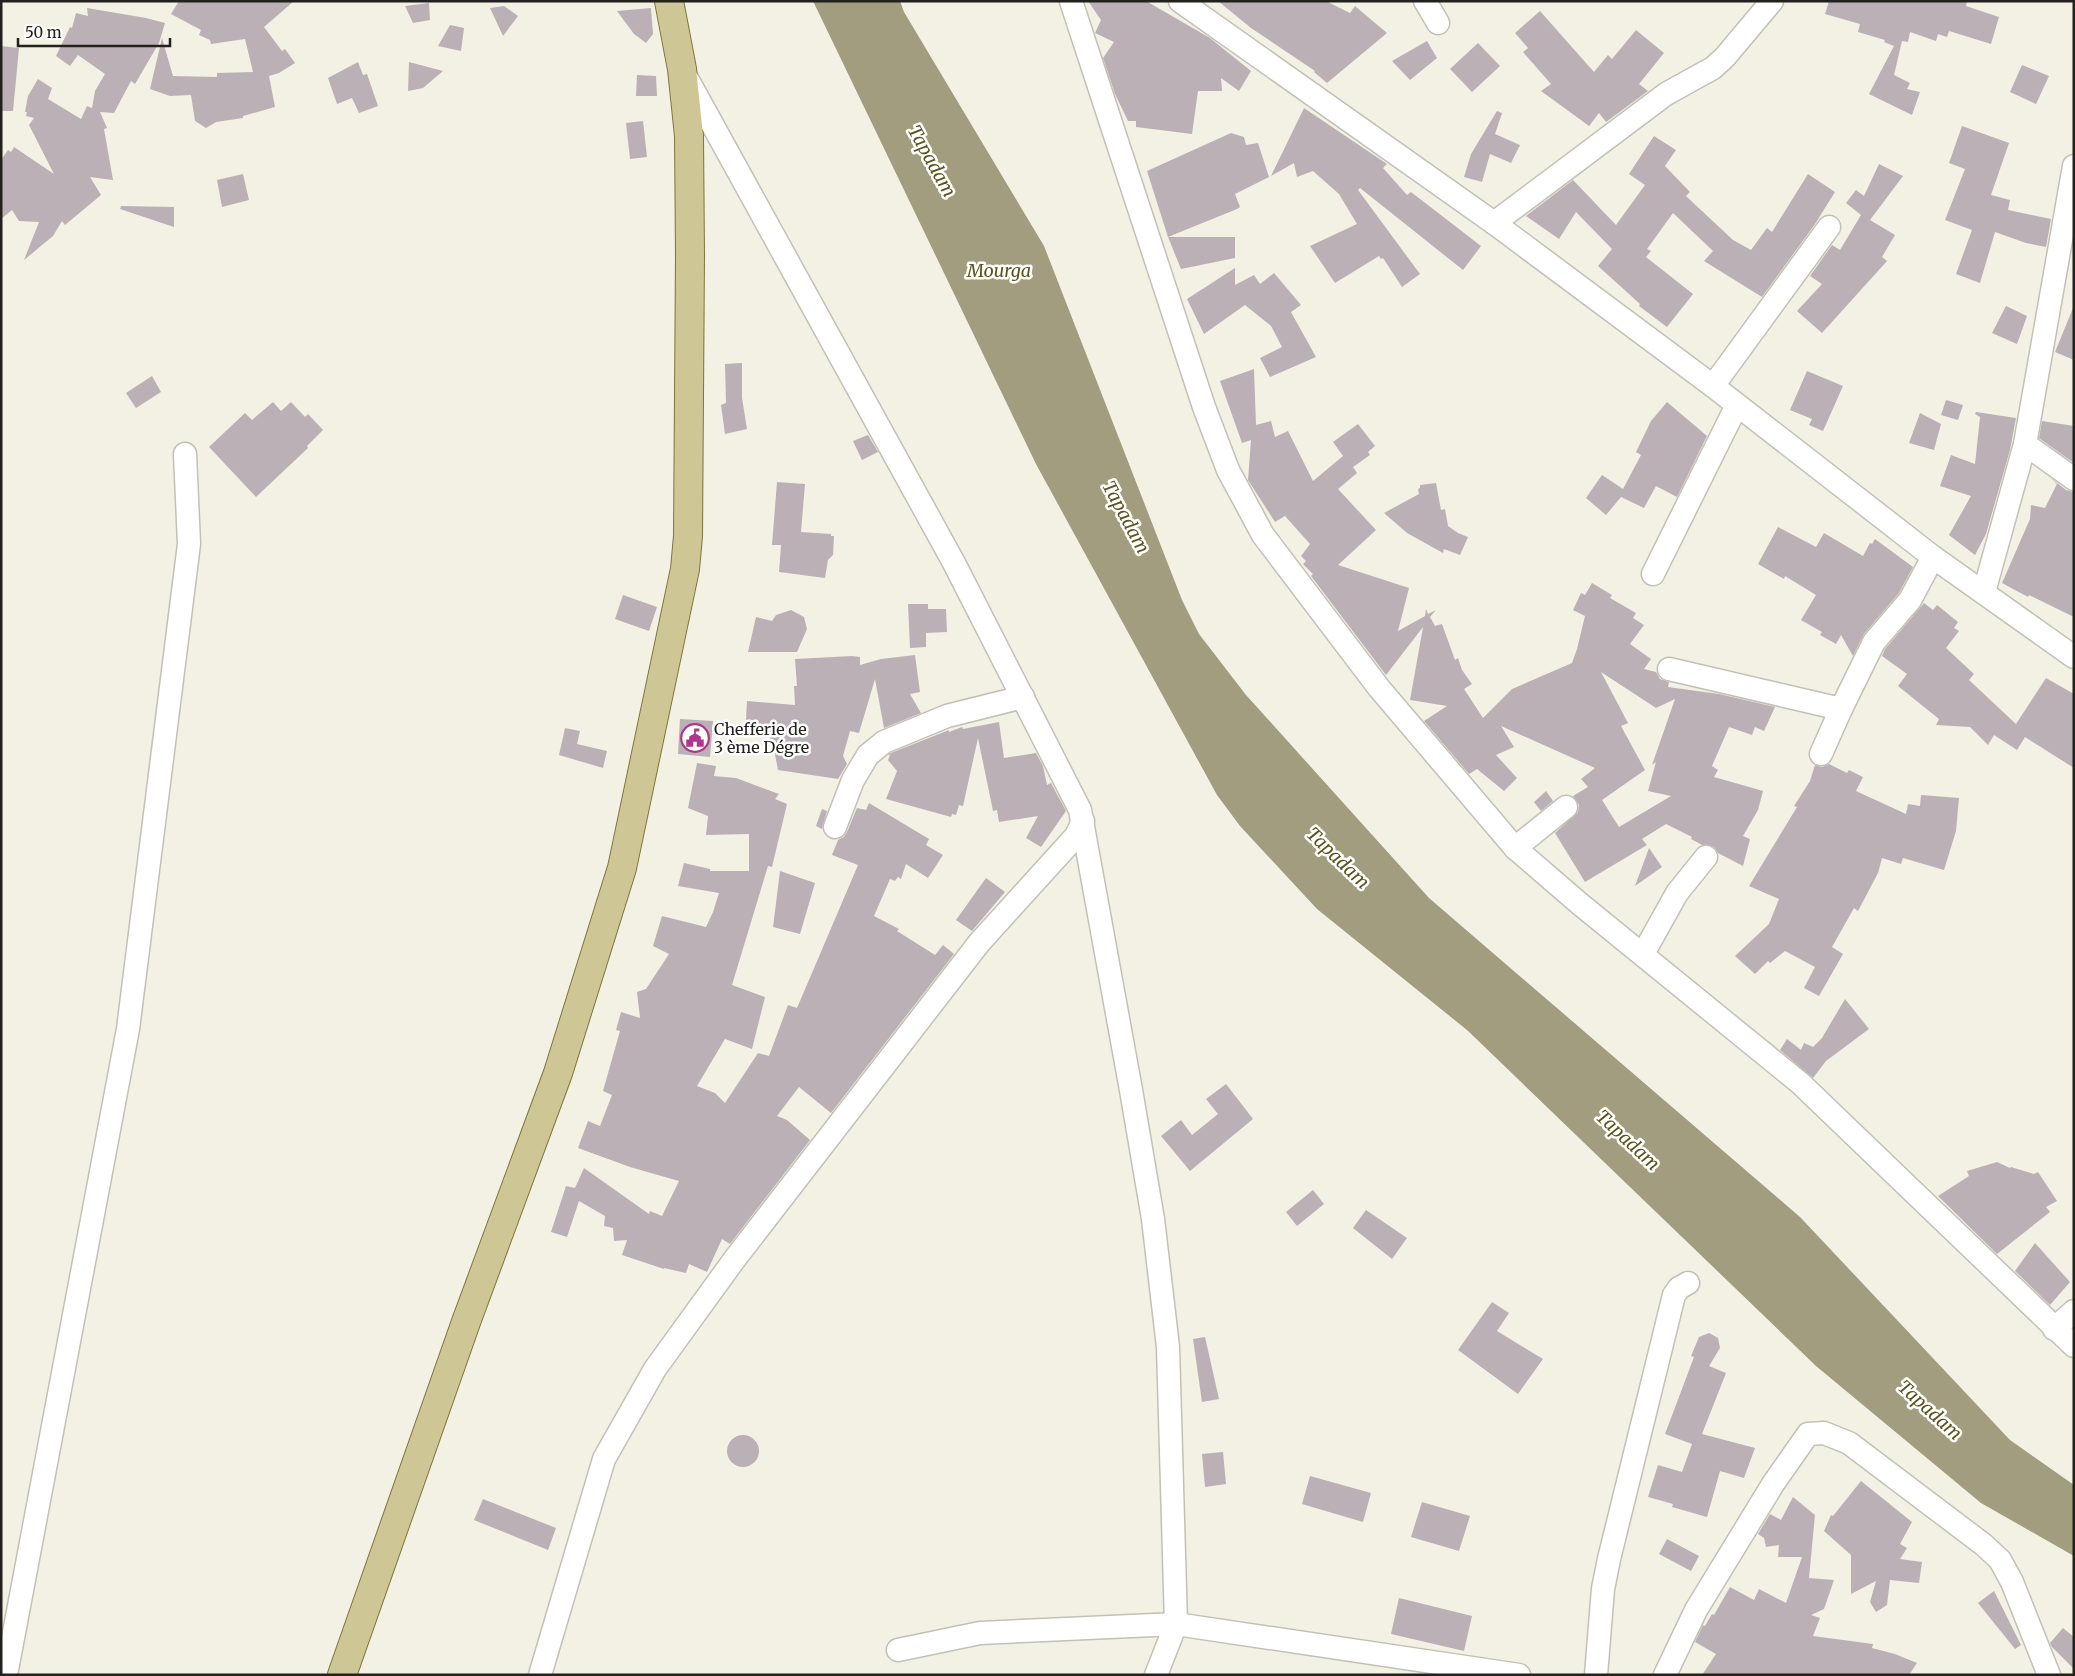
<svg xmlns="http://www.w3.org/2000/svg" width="2075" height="1676" font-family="Merriweather,serif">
  <rect width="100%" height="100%" fill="#f2f1e4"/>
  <polygon fill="#a19d7e" points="813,1 900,1 904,12 1044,246 1182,600 1199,634 1246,695 1429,898 1800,1217 2010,1440 2074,1485 2074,1556 1981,1503 1816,1366 1467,1030 1317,909 1240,826 1217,795 1036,464"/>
  <g fill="#bcb0b7" fill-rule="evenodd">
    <polygon points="179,1 294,1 264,27 282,51 285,49 295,63 279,73 269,76 275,107 243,116 243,118 216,122 206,128 195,121 191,95 170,96 150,89 162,38 173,76 217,77 217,73 253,72 245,39 211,44 210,40 199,35 201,30 171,14"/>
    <polygon points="1088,1 1146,1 1210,38 1251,71 1239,91 1221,78 1222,91 1198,91 1192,134 1136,127 1136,121 1128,121 1115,94 1103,58 1114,42 1095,33 1101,20"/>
    <polygon points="1218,1 1326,1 1350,13 1355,6 1387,33 1327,83 1314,72 1315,71 1251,28"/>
    <polygon points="1829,1 1967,1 1966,6 1999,17 1991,44 1949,31 1947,37 1938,34 1936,41 1910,32 1908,42 1902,41 1894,75 1910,83 1907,89 1920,92 1912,115 1869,94 1894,46 1884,42 1885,40 1858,32 1860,24 1825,14"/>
    <polygon points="429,3 430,20 413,23 405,6"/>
    <polygon points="504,6 518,16 503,36 490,8"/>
    <polygon points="87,8 146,18 165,23 159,43 135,84 131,81 114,113 100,112 107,128 104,129 113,180 90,177 101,195 65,225 62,221 53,236 24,260 39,222 19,221 12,210 1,219 1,160 8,150 11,152 14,147 54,174 29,125 34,118 26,116 27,112 25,112 28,96 38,79 52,88 48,99 81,119 87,106 92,108 95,91 105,74 78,55 70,66 56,56 70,27 72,28 76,13 88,16"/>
    <polygon points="651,8 653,34 646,43 634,34 617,11"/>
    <polygon points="1540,11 1594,72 1608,55 1612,59 1636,30 1664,53 1639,84 1648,91 1606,122 1599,113 1589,126 1541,91 1551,84 1523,52 1528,48 1515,33"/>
    <polygon points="450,25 464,28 461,51 438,46"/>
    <polygon points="1427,41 1437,58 1410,80 1392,61"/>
    <polygon points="1478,43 1500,66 1472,92 1450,69"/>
    <polygon points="1,46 19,48 13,111 1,111"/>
    <polygon points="358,62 363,75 367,74 378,106 359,113 352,98 337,104 328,78"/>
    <polygon points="409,62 443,71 423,88 408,91"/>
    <polygon points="2022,65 2049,76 2036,104 2010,92"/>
    <polygon points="637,75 656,76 657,96 636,96"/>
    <polygon points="1304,108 1387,164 1383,168 1407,195 1411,192 1481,246 1463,270 1360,188 1358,190 1420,274 1402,287 1383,258 1381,259 1379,256 1335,283 1310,246 1357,224 1339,194 1313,171 1297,177 1294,163 1271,176"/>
    <polygon points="1497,111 1502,113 1495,134 1520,145 1511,163 1490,154 1482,182 1464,177 1471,154"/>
    <polygon points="643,121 647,157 630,159 626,123"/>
    <polygon points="1962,126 2009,143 1991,195 2010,200 2008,210 2051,219 2046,247 2026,243 1995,232 1980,283 1956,274 1972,230 1945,220 1965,169 1949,163"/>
    <polygon points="1231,133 1244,137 1246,145 1258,143 1269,177 1235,194 1240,207 1237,209 1168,237 1147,171"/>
    <polygon points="1654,136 1676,150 1665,166 1690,192 1686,196 1733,240 1751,250 1767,228 1772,232 1808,174 1835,192 1815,224 1762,297 1704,261 1713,251 1673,213 1647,249 1651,251 1646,257 1693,294 1667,327 1639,306 1640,304 1598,266 1612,249 1576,212 1559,239 1526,216 1573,180 1616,225 1645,185 1629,174"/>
    <polygon points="1879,164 1903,176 1870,220 1895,235 1882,257 1887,261 1822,333 1797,311 1822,284 1810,276 1832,245 1840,250 1861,215 1846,203 1856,190 1864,196"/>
    <polygon points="243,174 249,200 222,207 217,180"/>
    <polygon points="121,206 174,207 174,227 120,209"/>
    <polygon points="1168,237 1235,237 1235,258 1181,269"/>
    <polygon points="1235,268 1235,285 1254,275 1260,284 1274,273 1301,305 1291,312 1316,357 1270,377 1260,358 1282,347 1271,326 1245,305 1204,334 1187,299"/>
    <polygon points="2006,306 2027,316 2017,344 1992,333"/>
    <polygon points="2073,308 2074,309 2074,360 2055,352"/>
    <polygon points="742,363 742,398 747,429 725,434 721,405 726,403 725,364"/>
    <path d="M1254 369 1256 425 1271 421 1275 437 1288 431 1313 481 1343 456 1333 442 1358 424 1375 446 1368 452 1370 455 1353 467 1357 473 1338 489 1376 530 1338 565 1409 588 1398 631 1425 616 1426 609 1428 614 1436 610 1430 617 1435 626 1442 624 1455 660 1458 658 1462 670 1472 684 1464 689 1483 718 1512 689 1572 663 1577 649 1585 616 1573 610 1581 593 1585 595 1592 583 1612 595 1610 598 1636 613 1633 618 1644 625 1630 644 1651 659 1644 669 1656 672 1660 679 1669 682 1668 687 1719 694 1775 707 1764 731 1755 727 1752 735 1729 727 1712 766 1718 770 1714 777 1763 791 1758 810 1743 836 1750 839 1743 866 1718 853 1714 847 1702 845 1691 839 1692 837 1666 824 1642 839 1647 845 1585 882 1555 833 1578 812 1579 805 1573 796 1588 787 1581 779 1595 768 1501 726 1514 747 1496 755 1517 778 1504 791 1477 769 1469 774 1424 721 1447 706 1410 700 1423 627 1386 675 1311 576 1313 574 1303 564 1306 561 1301 556 1310 544 1285 516 1275 522 1248 480 1251 440 1242 443 1220 381ZM1601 672 1656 708 1675 699 1652 765 1656 762 1648 791 1671 796 1619 827 1602 800 1645 770 1621 726 1628 723Z"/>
    <polygon points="1807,371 1843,386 1823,431 1809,425 1812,419 1790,410"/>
    <polygon points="152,376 161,392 136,408 126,393"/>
    <polygon points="1946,400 1963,405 1958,420 1941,415"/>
    <polygon points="273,402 281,411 291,402 305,417 308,414 323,430 307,446 308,448 256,497 209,447 245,413 252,420"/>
    <polygon points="1667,402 1707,436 1677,497 1656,486 1644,508 1621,497 1606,515 1586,498 1602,475 1623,489 1641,455 1636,452 1651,421"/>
    <polygon points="1976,412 2016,418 2010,450 1986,534 1975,555 1949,535 1971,496 1940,486 1951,455 1975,464 1980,417 1975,414"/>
    <polygon points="1920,413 1941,424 1934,450 1909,443"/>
    <polygon points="2042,421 2074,426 2074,463 2039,438"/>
    <polygon points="868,435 878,452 862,460 853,441"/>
    <polygon points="2049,477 2066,490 2074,492 2074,617 2029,595 2028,597 2002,583 2030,519 2031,505 2045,508 2057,484"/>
    <polygon points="777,482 805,484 801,532 831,534 831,536 834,536 833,555 828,560 825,578 779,572 781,545 772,545"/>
    <polygon points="1436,483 1441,510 1445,509 1448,526 1458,533 1468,537 1460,555 1444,549 1443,553 1407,533 1384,513 1419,494 1418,489 1420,488 1420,485"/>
    <polygon points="1778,527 1816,547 1824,533 1863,556 1870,543 1872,544 1875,539 1913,567 1899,593 1864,634 1853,656 1841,635 1836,644 1820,635 1822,632 1801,620 1816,595 1785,576 1784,579 1758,564"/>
    <polygon points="623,595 657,607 649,631 615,619"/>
    <polygon points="1924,603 1933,610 1937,605 1958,622 1954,628 1959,631 1946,648 1974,674 1969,680 2016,724 2046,678 2074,694 2074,768 2025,737 2017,750 1994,735 1988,745 1970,727 1936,725 1939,719 1898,686 1907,674 1882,656 1885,649"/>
    <polygon points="908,604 928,604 928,609 946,609 947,632 926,633 926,647 910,648"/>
    <polygon points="791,610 804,617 807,629 797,652 748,652 756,617 772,621 776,615"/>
    <polygon points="915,655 920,692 910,694 921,713 884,728 875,679 859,733 850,731 843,756 847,764 838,779 778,770 773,744 771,744 770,740 770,725 752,734 746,719 747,701 795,705 794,686 797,686 795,659 852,656 860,657 860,665 881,659"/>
    <polygon points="680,719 713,721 710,757 678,754"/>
    <polygon points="999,722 1004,758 1036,753 1043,766 1047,785 1051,783 1066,811 1041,847 1026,838 1038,816 999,822 997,810 993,811 978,738 963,806 959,805 956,815 952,814 951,817 886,799 897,771 888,760 890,755 888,755 891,753 949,730 949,732 962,727 963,729"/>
    <polygon points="565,728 580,731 577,744 607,751 603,768 559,755"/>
    <polygon points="697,763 716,766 714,776 736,778 779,794 775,799 787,804 772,867 768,866 732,985 765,997 752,1049 725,1039 697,1086 715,1093 725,1103 758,1053 769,1056 788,1005 797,1008 858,865 832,855 838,840 844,837 847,832 857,808 866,810 869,803 929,839 926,845 943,855 928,878 906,864 901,879 898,877 895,881 890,879 874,916 899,929 897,931 935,955 943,945 954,954 831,1113 799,1087 777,1116 787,1120 810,1140 730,1244 722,1239 707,1272 689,1264 686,1273 664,1268 664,1269 622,1255 627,1240 614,1241 613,1228 604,1226 605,1216 579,1201 567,1237 551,1232 566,1186 575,1188 584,1168 649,1214 650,1211 662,1216 679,1181 630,1167 578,1148 588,1121 600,1126 612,1095 603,1091 620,1031 616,1030 621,1012 640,1018 637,992 646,989 669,954 653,946 662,916 706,927 713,912 719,893 678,886 684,863 710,869 710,871 749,871 749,834 706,835 708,816 688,808"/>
    <polygon points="1829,764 1847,773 1849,770 1863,777 1856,791 1906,814 1908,804 1920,806 1921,795 1959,798 1956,831 1944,870 1903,858 1901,864 1882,858 1878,873 1858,911 1854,908 1832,947 1843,954 1819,996 1804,988 1815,967 1785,951 1770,963 1768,961 1755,974 1735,956 1769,924 1779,899 1749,886 1797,807 1794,806 1810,781 1815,765 1822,767"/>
    <polygon points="1546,791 1553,801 1541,811 1534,802"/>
    <polygon points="822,809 827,811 822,829 816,826"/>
    <polygon points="1649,848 1662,867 1635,886"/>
    <polygon points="780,871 815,883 800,934 773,927"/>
    <polygon points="986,878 1005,892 972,931 956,920"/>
    <polygon points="1845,999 1869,1029 1826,1061 1813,1078 1780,1050 1787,1039 1801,1050 1804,1043 1813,1047 1822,1038"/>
    <polygon points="1226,1084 1253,1119 1190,1171 1161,1136 1181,1120 1192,1135 1218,1114 1206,1099"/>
    <polygon points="1997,1162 2010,1168 2011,1167 2034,1174 2038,1172 2057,1201 2046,1207 2050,1212 1997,1254 1938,1196 1969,1176 1967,1171"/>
    <polygon points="1313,1190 1324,1204 1297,1226 1286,1212"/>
    <polygon points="1366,1210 1407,1238 1392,1259 1353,1228"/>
    <polygon points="2035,1243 2070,1282 2050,1305 2015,1271"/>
    <polygon points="1492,1302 1509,1313 1497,1331 1543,1359 1518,1394 1458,1350"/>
    <polygon points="1709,1333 1718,1338 1720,1348 1709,1366 1726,1373 1702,1434 1755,1448 1744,1478 1720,1471 1707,1517 1672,1507 1673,1504 1648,1497 1658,1465 1682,1472 1692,1444 1665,1434 1694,1357 1691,1356 1699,1337"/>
    <polygon points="1205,1337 1219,1399 1202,1402 1193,1339"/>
    <circle cx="743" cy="1451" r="16"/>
    <polygon points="1223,1452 1226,1484 1205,1487 1202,1454"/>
    <polygon points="1310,1476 1371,1493 1363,1522 1302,1504"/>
    <polygon points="1861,1481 1912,1522 1900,1544 1907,1548 1900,1559 1922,1562 1919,1583 1890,1580 1887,1605 1876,1612 1870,1602 1876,1581 1851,1594 1851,1555 1824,1531 1831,1515 1833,1516"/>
    <polygon points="1793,1497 1815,1515 1809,1578 1834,1580 1824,1609 1811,1615 1820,1618 1813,1636 1873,1644 1872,1648 1895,1654 1917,1663 1909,1675 1702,1675 1716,1654 1695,1642 1703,1625 1705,1626 1712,1614 1714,1615 1730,1587 1754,1600 1759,1589 1786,1603 1802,1557 1778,1557 1779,1545 1766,1547 1764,1538 1758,1534 1770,1514 1781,1520"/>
    <polygon points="483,1499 556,1528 548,1550 474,1520"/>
    <polygon points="1422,1502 1470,1516 1459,1551 1411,1537"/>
    <polygon points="1667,1539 1699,1556 1691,1571 1659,1554"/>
    <polygon points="1994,1591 2021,1645 2015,1649 1978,1603"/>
    <polygon points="1399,1598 1472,1616 1464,1651 1391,1634"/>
    <polygon points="2063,1628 2074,1637 2074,1669 2052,1647 2050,1643"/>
  </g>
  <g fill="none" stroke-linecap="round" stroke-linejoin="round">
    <defs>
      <g id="street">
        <polyline points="1071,1 1204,407 1228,470 1263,535 1379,688 1515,848 1580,904 1800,1083 2074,1346"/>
        <polyline points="1180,1 1494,223 1713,386 1933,557 2074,657"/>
        <polyline points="1425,1 1438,23"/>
        <polyline points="684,73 954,563 1080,810 1131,1090 1153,1219 1168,1347 1176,1624 1156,1675"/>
        <polyline points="1494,223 1666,94 1713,68 1725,57 1772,1"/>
        <polyline points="1713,386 1829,227"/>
        <polyline points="2025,444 2074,479"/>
        <polyline points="1653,574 1737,405"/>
        <polyline points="1984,592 2025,444 2074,166"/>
        <polyline points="1669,669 1841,709 1874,642 1910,600 1933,557"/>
        <polyline points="1821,754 1841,709"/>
        <polyline points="835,827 853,780 868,755 884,742 947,716 1023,697"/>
        <polyline points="1515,848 1566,807"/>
        <polyline points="1643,954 1677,893 1706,857"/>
        <polyline points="2054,1329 2074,1311"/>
        <polyline points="898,1650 980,1633 1176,1624 1519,1675"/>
        <polyline points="6,1675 128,1029 189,544 185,454"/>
        <polyline points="540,1675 604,1459 655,1369 734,1260 979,943 1076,836 1083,821"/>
        <polyline points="1596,1675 1603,1589 1609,1559 1674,1295 1679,1288 1688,1283"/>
        <polyline points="1665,1675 1696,1610 1773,1484 1808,1434 1824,1433 1849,1443 1984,1545 2000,1560 2012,1582 2049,1675"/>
      </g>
      <polyline id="primary" points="342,1675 466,1322 558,1073 622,868 685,569 688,536 690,255 689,136 682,69 669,1"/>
    </defs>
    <use href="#street" stroke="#c3c1b5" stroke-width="25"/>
    <use href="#primary" stroke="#7d753d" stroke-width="30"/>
    <use href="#street" stroke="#fff" stroke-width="22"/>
    <use href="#primary" stroke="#cec795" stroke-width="28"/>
  </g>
  <defs>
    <symbol id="civic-ring" viewBox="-11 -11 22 22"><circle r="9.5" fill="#fff" stroke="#ad368c" stroke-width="1.5"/><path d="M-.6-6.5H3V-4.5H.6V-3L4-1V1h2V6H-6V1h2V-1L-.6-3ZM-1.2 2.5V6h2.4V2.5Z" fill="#ad368c"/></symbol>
  </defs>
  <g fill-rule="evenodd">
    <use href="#civic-ring" x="679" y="722" width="32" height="32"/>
  </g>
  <g text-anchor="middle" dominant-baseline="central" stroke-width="5" stroke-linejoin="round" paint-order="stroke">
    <g font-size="16" fill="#22211d" stroke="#fff" text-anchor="start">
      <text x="714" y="729">Chefferie de<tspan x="714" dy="18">3 ème Dégre</tspan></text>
    </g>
    <g font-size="18" font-style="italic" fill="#5b531d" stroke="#fff">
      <text transform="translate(932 161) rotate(61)">Tapadam</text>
      <text x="999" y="270">Mourga</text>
      <text transform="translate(1126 517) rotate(62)">Tapadam</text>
      <text transform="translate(1338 858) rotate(44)">Tapadam</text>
      <text transform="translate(1628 1140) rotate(43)">Tapadam</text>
      <text transform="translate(1930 1410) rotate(42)">Tapadam</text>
    </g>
  </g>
  <rect width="2075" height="1676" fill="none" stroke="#22211d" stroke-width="5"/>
  <path d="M18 38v8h152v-8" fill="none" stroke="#22211d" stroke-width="2.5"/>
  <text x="25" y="38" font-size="15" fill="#22211d" stroke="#ffffff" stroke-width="4" paint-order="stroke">50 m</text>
</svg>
